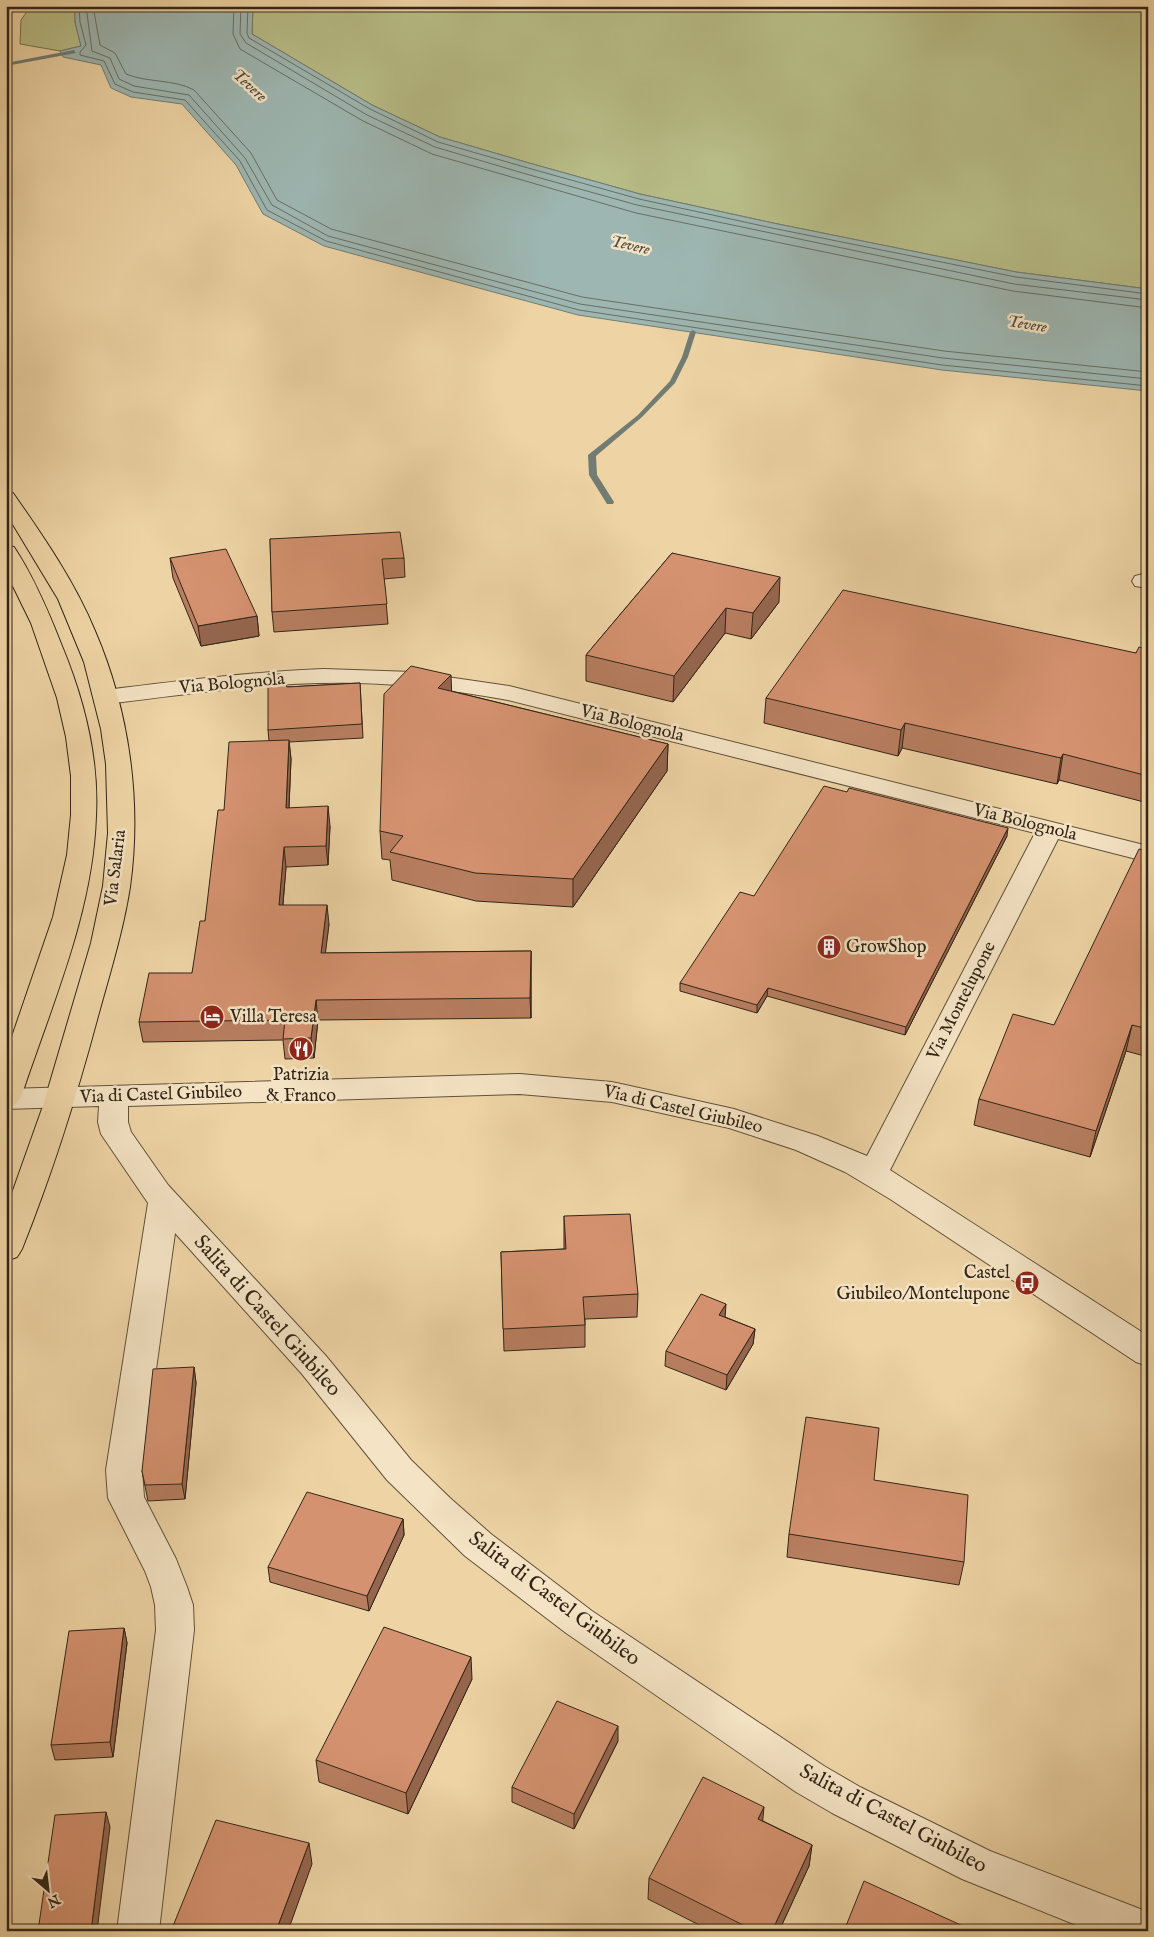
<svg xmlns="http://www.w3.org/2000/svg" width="1154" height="1937" font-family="'IM FELL English',serif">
  <rect width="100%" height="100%" fill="#eed4a5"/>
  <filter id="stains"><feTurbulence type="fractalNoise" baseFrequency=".004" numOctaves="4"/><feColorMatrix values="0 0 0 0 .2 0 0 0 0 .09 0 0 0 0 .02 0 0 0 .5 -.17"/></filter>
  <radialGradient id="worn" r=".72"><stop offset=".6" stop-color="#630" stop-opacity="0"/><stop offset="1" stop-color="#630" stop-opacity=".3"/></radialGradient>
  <g fill="#b8bd87" stroke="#75714f">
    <polygon points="31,6 75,6 75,22 81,46 60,51 20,44 21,20"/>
    <polygon points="253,6 1148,6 1148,289 1016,272 773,223 640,194 529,163 440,137 372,105 252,34"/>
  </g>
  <polygon fill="#9db6b1" stroke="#727c73" points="75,6 253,6 252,34 372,105 440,137 529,163 640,194 773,223 1016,272 1148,289 1148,391 942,370 578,315 324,246 263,214 236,165 182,104 131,97 111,88 101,65 63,57 60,51 81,46 75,22"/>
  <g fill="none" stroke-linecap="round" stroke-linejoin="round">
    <g stroke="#686e64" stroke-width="1">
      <polyline points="79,6 80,22 86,45 80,52 80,55 104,61 115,84 133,92 185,100 240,161 267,210 326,241 579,310 942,365 1148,386"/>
      <polyline points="86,6 92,51 110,58 119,79 134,86 189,95 245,158 272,205 328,236 580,304 943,358 1148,379"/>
      <path d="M93 6 100 45 115 53 126 74C148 83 174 79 194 90L251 153 277 200 331 229 582 297 944 351 1148 372"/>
      <polyline points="234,6 233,34 240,49 363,121 432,154 636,213 1013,291 1148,308"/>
      <polyline points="241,6 240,34 246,43 367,115 435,147 526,174 637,205 1014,284 1148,300"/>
      <polyline points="248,6 247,33 249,38 370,109 438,142 528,168 639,199 772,228 1016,277 1148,294"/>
    </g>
    <g fill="#727c73" fill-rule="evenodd">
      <polygon points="74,50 76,53 6,66 6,63"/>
      <polygon points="693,330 696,332 688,357 675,383 642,417 596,456 597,475 614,502 613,504 607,504 589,475 588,455 638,415 670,381 682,357 690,332"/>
    </g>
    <defs>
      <g id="minor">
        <polygon points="1143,574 1148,575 1148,588 1135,586 1132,581 1135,576"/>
        <path d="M324 669 413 672 509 686 1148 846V862L1058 839 890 1170 1148 1336V1366L1136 1362 890 1199 845 1172 796 1150 729 1128 612 1102 520 1094 128 1106V1122L131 1132 168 1185 326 1356 411 1460 450 1498 491 1534 592 1611 824 1766 860 1787 990 1851 1148 1912V1931H1091L962 1879 832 1813 796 1792 566 1633 465 1556 387 1480 302 1374 175 1233 142 1470 144 1497 176 1559 187 1587 193 1605 194 1630 159 1931H117L156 1630 155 1605 151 1587 145 1571 108 1498 106 1470 148 1203 101 1134 98 1122 99 1106 6 1109V1089L520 1074 612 1082 734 1109 818 1136 867 1156 1035 833 508 700C458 691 408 684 357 683 273 681 189 694 106 704L98 702 94 697 98 692 106 690C178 681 251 672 324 669Z"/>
      </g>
      <g id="major">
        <path d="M6 491 13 493C43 536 75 582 95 631 129 710 142 801 130 887 123 932 109 976 97 1020 76 1098 52 1174 22 1249L17 1257 6 1261V1210L43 1106 91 943 103 886 108 833 106 764 101 729 84 662 58 599 6 513Z"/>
        <path d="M6 546 14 547C34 577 49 613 62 646 84 699 99 758 96 816 93 913 51 1006 21 1097L16 1104 6 1107V1054L53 917 67 855 71 815V776L66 737 57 698 31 623 6 572Z"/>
      </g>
    </defs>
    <use href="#minor" stroke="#61513a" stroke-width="2"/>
    <use href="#major" stroke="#322517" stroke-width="2"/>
    <use href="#minor" fill="#f4e3c4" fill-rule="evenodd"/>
    <use href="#major" fill="#eed4a5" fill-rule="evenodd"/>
  </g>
  <g fill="#b77e60" stroke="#322517">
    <polygon points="270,539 404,558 405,577 384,579 388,624 274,632 272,612"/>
    <polygon points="672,553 779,602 751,639 725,633 673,702 586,681 586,655"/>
    <polygon points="170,558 257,616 259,636 201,646 173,578"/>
    <polygon points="1148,649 1148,803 1059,780 1057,784 902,748 898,756 764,723 766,698 1136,653"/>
    <polygon points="360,683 363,738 289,742 291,759 289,808 330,826 328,865 286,867 283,905 329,924 325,953 531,951 531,1018 318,1020 314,1058 285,1059 283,1040 143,1042 139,1022 192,973 205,921 224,810 269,741 268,730 287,687"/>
    <polygon points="451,691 668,744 667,771 573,907 476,901 392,880 390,860 382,859 380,831"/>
    <polygon points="1007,836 905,1035 767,996 757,1013 680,991 680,983 754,896"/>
    <polygon points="1148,851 1148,1057 1126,1051 1090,1157 974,1125 979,1099 1054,1025"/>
    <polygon points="564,1216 638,1294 637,1317 585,1319 585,1347 504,1351 501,1252 564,1249"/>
    <polygon points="725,1317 755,1329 753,1344 726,1390 665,1366 666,1351"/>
    <polygon points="194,1367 196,1383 185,1499 148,1501 142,1471"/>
    <polygon points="874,1480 964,1562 959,1585 787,1557 789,1534"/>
    <polygon points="403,1519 404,1535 369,1611 270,1582 268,1567"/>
    <polygon points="124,1628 127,1643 113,1757 55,1760 51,1745"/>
    <polygon points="472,1679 408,1814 319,1782 316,1760"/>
    <polygon points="618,1741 574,1829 512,1802 512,1787"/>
    <polygon points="763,1821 812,1845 809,1866 779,1931 711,1931 648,1899 649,1878"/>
  </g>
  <g fill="#95664e" stroke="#322517">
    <polygon points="780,577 779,602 751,639 753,613"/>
    <polygon points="726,608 725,633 673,702 674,676"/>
    <polygon points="257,616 259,636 201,646 198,626"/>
    <polygon points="451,675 452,701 438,688"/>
    <polygon points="905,723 902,748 898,756 901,730"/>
    <polygon points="289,740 291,759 288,827 286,808"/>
    <polygon points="668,744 667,771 573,907 573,879"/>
    <polygon points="1063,754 1059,780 1057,784 1061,758"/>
    <polygon points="328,806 330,826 328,865 326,846"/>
    <polygon points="1008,828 1007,836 905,1035 906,1027"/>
    <polygon points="284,847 286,867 281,925 279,905"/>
    <polygon points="327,905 329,924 323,973 321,953"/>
    <polygon points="531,951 531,1018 530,998"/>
    <polygon points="768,988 767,996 757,1013 757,1005"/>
    <polygon points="316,1000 318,1020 314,1058 311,1038"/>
    <polygon points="1132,1025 1126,1051 1090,1157 1096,1131"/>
    <polygon points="726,1304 725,1319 719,1315"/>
    <polygon points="755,1329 753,1344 726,1390 727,1375"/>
    <polygon points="194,1367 196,1383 185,1499 182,1484"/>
    <polygon points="403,1519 404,1535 369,1611 367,1596"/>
    <polygon points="124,1628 127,1643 113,1757 110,1742"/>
    <polygon points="471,1657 472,1679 408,1814 406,1793"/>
    <polygon points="618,1726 618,1741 574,1829 574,1814"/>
    <polygon points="764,1807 762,1829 758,1819"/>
    <polygon points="106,1812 110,1827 97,1931 91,1931"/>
    <polygon points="309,1843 312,1864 288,1931 276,1931"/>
    <polygon points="812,1845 809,1866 779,1931 772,1931"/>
  </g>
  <g fill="#d59270" stroke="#322517">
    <polygon points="400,532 404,558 382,559 387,604 272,612 270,539"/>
    <polygon points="226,549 257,616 198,626 170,558"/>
    <polygon points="672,553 780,577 753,613 726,608 674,676 586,655"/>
    <polygon points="843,590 1136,653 1139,647 1148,649 1148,776 1063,754 1061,758 905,723 901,730 766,698"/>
    <polygon points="411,666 451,675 438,688 668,744 573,879 475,873 390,852 403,836 380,831 384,694"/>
    <polygon points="268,674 281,674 287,687 360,683 362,724 268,730"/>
    <polygon points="289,740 286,808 328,806 326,846 284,847 279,905 327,905 321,953 531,951 530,998 316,1000 311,1038 283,1039 285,1020 139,1022 149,973 192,973 200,921 205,921 218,810 224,810 229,742"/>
    <polygon points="824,786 847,792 849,788 1008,828 906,1027 768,988 757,1005 680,983 740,892 754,896"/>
    <polygon points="1139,849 1148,851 1148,1029 1132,1025 1096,1131 979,1099 1013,1014 1054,1025"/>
    <polygon points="630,1214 638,1294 583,1297 585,1325 503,1329 501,1252 566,1249 564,1216"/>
    <polygon points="701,1294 726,1304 719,1315 755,1329 727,1375 666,1351"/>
    <polygon points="194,1367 182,1484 145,1485 142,1471 153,1369"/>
    <polygon points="806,1417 879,1428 874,1480 968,1495 964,1562 789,1534"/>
    <polygon points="307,1492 403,1519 367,1596 268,1567"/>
    <polygon points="384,1627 471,1657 406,1793 316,1760"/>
    <polygon points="124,1628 110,1742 51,1745 69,1631"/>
    <polygon points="557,1701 618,1726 574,1814 512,1787"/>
    <polygon points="703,1777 764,1807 758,1819 812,1845 772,1931 755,1931 649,1878"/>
    <polygon points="106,1812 91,1931 38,1931 55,1815"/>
    <polygon points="216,1820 309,1843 276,1931 171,1931"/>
    <polygon points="864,1881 974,1931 844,1931"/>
  </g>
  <defs>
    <symbol id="building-disc" viewBox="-11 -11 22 22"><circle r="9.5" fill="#8f2418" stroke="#f4e3c4"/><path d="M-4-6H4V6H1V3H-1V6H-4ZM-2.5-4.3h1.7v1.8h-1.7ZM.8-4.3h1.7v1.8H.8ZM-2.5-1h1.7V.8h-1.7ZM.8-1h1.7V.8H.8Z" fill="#fff"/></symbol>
    <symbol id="hotel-disc" viewBox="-11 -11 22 22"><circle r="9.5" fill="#8f2418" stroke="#f4e3c4"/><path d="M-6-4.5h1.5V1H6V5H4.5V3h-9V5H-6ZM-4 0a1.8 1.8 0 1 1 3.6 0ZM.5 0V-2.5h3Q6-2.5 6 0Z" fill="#fff"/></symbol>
    <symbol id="restaurant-disc" viewBox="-11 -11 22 22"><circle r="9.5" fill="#8f2418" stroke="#f4e3c4"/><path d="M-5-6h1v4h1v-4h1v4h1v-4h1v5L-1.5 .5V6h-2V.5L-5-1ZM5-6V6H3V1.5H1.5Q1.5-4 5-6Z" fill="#fff"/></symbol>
    <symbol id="bus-disc" viewBox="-11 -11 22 22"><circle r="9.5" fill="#8f2418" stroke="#f4e3c4"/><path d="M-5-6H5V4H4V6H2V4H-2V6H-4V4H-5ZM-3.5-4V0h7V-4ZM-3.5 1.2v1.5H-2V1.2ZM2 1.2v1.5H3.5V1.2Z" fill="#fff"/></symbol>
  </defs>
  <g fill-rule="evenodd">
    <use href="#building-disc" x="815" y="933" width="28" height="28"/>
    <use href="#hotel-disc" x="198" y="1003" width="28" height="28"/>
    <use href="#restaurant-disc" x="287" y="1035" width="28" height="28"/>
    <use href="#bus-disc" x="1013" y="1269" width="28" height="28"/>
  </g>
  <g text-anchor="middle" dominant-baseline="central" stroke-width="5" stroke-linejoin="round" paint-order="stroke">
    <g font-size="16" font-style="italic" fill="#4d493e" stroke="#f4e3c4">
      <text transform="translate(249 86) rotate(42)">Tevere</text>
      <text transform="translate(630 246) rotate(13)">Tevere</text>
      <text transform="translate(1027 325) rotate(9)">Tevere</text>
    </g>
    <g font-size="18" fill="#322517" stroke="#f4e3c4">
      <text transform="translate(232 684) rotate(-5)">Via Bolognola</text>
      <text transform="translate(632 724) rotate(14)">Via Bolognola</text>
      <text transform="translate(1025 823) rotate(14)">Via Bolognola</text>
      <text transform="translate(116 868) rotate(-83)">Via Salaria</text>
      <text transform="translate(962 1001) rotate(-63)">Via Montelupone</text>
      <text transform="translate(161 1095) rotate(-2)">Via di Castel Giubileo</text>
      <text transform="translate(683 1110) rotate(13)">Via di Castel Giubileo</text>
    </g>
    <g font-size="18" fill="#322517" stroke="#f4e3c4" text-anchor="start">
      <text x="846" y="947">GrowShop</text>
      <text x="230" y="1017">Villa Teresa</text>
      <text x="301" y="1075" text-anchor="middle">Patrizia<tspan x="301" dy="21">&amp; Franco</tspan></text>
      <text x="1010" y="1273" text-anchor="end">Castel<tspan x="1010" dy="21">Giubileo/Montelupone</tspan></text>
    </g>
    <g font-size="21" fill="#322517" stroke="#f4e3c4">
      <text transform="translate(267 1316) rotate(48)">Salita di Castel Giubileo</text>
      <text transform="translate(554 1599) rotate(37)">Salita di Castel Giubileo</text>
      <text transform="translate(893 1819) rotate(28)">Salita di Castel Giubileo</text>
    </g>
  </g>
  <rect width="1154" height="1937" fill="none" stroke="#eed4a5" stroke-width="25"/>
  <rect x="8" y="8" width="1139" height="1922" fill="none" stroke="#322517" stroke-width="2.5"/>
  <rect x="12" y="12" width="1129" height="1912" fill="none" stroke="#322517"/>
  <g transform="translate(48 1890) rotate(152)" stroke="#f4e3c4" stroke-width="4" paint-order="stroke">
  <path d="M0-4L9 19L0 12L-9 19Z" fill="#322517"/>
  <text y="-8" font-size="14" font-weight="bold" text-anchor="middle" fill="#322517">N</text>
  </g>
  <rect width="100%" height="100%" filter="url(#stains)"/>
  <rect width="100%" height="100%" fill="url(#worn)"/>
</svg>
